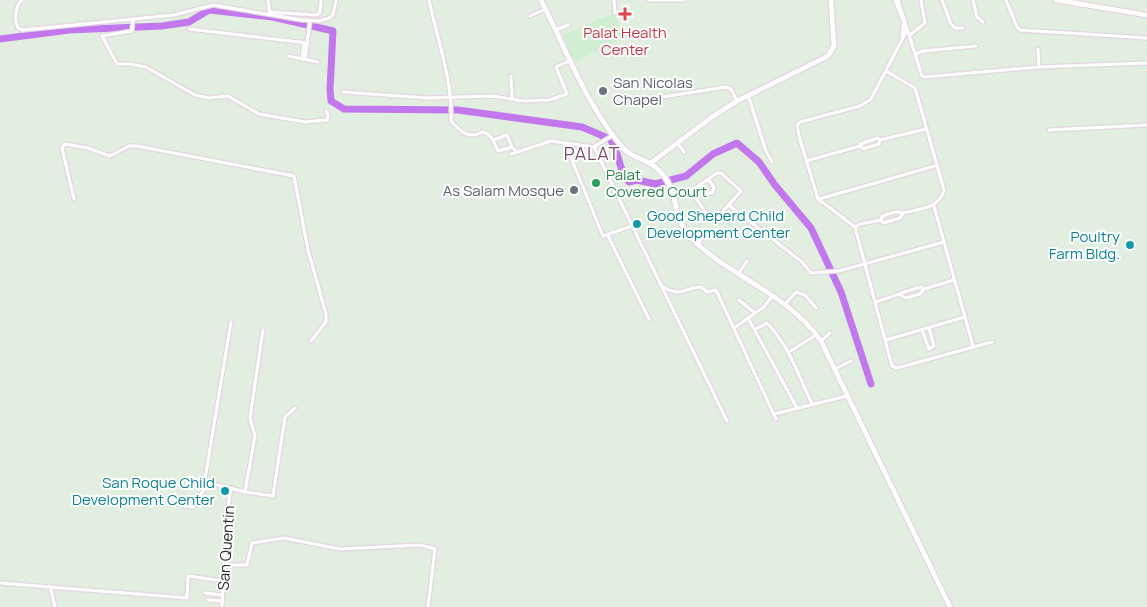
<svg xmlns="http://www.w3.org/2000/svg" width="1147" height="607" font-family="Manrope,sans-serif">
  <rect width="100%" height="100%" fill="#e1eee0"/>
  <polygon fill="#d0eed2" points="614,13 625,37 574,62 562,35"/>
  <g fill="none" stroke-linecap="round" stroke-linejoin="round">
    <path stroke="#c277ec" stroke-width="7" d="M0 39 69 30 162 26 189 22 209 10 273 17 333 31 330 89 331 101 344 109 458 110 582 127 610 139C620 152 618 170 629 182L637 180 655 184 686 176 713 154 737 143 759 162 775 185 811 228 841 292 871 384"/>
    <defs>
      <g id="street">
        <path d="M22 0C15 6 14 20 18 28L23 30 174 15 213 5 302 20 319 21 329 18 333 15 336 0"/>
        <polyline points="268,0 270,14"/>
        <path d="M429 0C437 39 453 80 451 121 460 131 469 140 482 132L488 134 493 140"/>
        <polyline points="614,0 615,13"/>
        <polyline points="649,0 684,0"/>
        <polyline points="895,0 906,28 905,34 871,99 860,106 800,122 797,125 799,136 818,199 855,227 892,366 897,368 992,342"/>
        <polyline points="898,0 915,54 923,51 976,46"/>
        <polyline points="942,0 951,24 955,28 963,28"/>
        <polyline points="973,0 977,17 983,22"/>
        <polyline points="1006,0 1017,27 1020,30 1147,38"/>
        <polyline points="269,12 317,15 320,12 321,0"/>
        <polyline points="530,16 546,9"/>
        <polyline points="133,19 132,31 102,36 117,64 130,64 146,67 195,95 208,98 228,96 259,114 305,122 327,120 328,115 326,111"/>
        <polyline points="189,29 308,43"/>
        <polyline points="556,30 568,25"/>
        <polyline points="910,35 925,23 921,0"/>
        <polyline points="902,37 903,25"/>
        <polyline points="1038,49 1039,67"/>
        <polyline points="915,54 922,76 925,77 1039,67 1147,63"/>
        <polyline points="288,56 318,62"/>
        <polyline points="302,58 304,43"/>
        <polyline points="305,59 310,21"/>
        <polyline points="511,76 512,99"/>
        <polyline points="343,92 427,98 492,96 524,101 549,100 567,94 556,67 571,60"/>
        <polyline points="748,95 766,151 772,162"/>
        <polyline points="636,101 726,87 731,89 737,101"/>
        <polyline points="1049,130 1147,125"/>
        <polyline points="880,140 879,144 863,149 860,144 878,138 880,140 926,129"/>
        <polyline points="565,143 603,236 632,226"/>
        <polyline points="678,144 684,152"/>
        <polyline points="512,147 498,151 493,140 507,135 512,147 517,152"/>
        <polyline points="594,147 727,421"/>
        <polyline points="511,154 551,141 594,147 613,135"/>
        <polyline points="806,161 860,146"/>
        <polygon points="717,173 721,173 741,191 716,219 706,213 691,191"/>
        <polyline points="700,184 707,193 712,193 714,187 708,179"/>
        <polyline points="74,199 62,148 65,144 88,148 110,156 129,146 137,146 294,176 308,250 326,314 326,322 311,341"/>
        <polyline points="819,199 935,166"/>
        <polyline points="730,206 802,262 811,273 839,271 944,242"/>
        <polyline points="934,206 973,346"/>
        <path d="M881 220 882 216C889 214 896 210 903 213"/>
        <path d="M855 227 860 224 881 220 883 223 900 218 903 213C919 209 939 209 944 190L915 88 886 71"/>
        <polyline points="608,236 649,319"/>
        <polyline points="698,243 707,232"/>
        <polyline points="739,273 747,261"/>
        <path d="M662 286C683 299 683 287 701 287L707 292 716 290 776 419"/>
        <polyline points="900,295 906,298 920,294 924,289"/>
        <polyline points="739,300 755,313"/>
        <path d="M875 302C891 298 904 291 921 287L924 289 954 280"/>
        <polyline points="786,303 796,292 805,295 816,308"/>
        <polyline points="748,318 797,408"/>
        <polyline points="734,328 764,307 773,295"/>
        <path d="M756 329 767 323C790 347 798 375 812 404"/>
        <polyline points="922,330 929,349 934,346 929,328"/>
        <polyline points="886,340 965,317"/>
        <polyline points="821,341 830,333"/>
        <polyline points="789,352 816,335"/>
        <polyline points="835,369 851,361"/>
        <polyline points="774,414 847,396"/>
        <polyline points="214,484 245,492 273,496 285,417 295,408"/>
        <polyline points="245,492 255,436 250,418 263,330"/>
        <polyline points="172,499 184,506 193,507 203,491 231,322"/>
        <polyline points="224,565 247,565 252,543 284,538 340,549 420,545 435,549 428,607"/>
        <polyline points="0,583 187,598 188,576 223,581"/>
        <polyline points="50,586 55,607"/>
        <polyline points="205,593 222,595"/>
        <polyline points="208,600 223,601"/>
        <polyline points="222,607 227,512 231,488"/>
      </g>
      <g id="secondary">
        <path d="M541 0C566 49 587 107 624 149 634 160 651 158 664 176 678 194 674 222 691 238 731 278 786 292 821 341L950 607"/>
        <polyline points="1056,0 1147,15"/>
        <polyline points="652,162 712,117 737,101 828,56 834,46 831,0"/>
      </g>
    </defs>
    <use href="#street" stroke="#e5d5e2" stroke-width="5.5"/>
    <use href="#secondary" stroke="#e5d5e2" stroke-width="7"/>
    <use href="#street" stroke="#fff" stroke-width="3"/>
    <use href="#secondary" stroke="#fff" stroke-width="4.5"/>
  </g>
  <path fill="#e0444e" stroke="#fff" stroke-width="2" d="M622.5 6.5h5v5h5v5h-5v5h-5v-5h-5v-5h5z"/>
  <g fill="#6b7280" stroke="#fff" stroke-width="2">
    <circle cx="603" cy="91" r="5"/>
    <circle cx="574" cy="190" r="5"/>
  </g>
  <circle fill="#2e9e5b" stroke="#fff" stroke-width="2" cx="596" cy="183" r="5"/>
  <g fill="#0f9aa8" stroke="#fff" stroke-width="2">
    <circle cx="637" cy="224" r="5"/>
    <circle cx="1130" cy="245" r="5"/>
    <circle cx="225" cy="491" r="5"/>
  </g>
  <g text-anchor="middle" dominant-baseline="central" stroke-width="4" stroke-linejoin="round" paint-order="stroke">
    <g font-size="15" fill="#be3a42" stroke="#fff">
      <text x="625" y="32">Palat Health<tspan x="625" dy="17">Center</tspan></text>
    </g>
    <g font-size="15" fill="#5b616d" stroke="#fff" text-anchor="start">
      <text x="613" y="82">San Nicolas<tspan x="613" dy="17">Chapel</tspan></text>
      <text x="564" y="190" text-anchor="end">As Salam Mosque</text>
    </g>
    <g font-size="15" fill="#27864d" stroke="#fff" text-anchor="start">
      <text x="606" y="174">Palat<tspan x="606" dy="17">Covered Court</tspan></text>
    </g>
    <g font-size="15" fill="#0d838f" stroke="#fff" text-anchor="end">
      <text x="647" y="215" text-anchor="start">Good Sheperd Child<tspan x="647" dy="17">Development Center</tspan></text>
      <text x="1120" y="236">Poultry<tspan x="1120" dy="17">Farm Bldg.</tspan></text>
      <text x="215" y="482">San Roque Child<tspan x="215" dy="17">Development Center</tspan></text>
    </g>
    <g font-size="15" fill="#2d2d2d" stroke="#fff">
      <text transform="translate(226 548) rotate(-86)">San Quentin</text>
    </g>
    <g font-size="18" letter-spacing="1" fill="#7d4e73" stroke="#fff">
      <text x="592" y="153">PALAT</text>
    </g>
  </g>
</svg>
